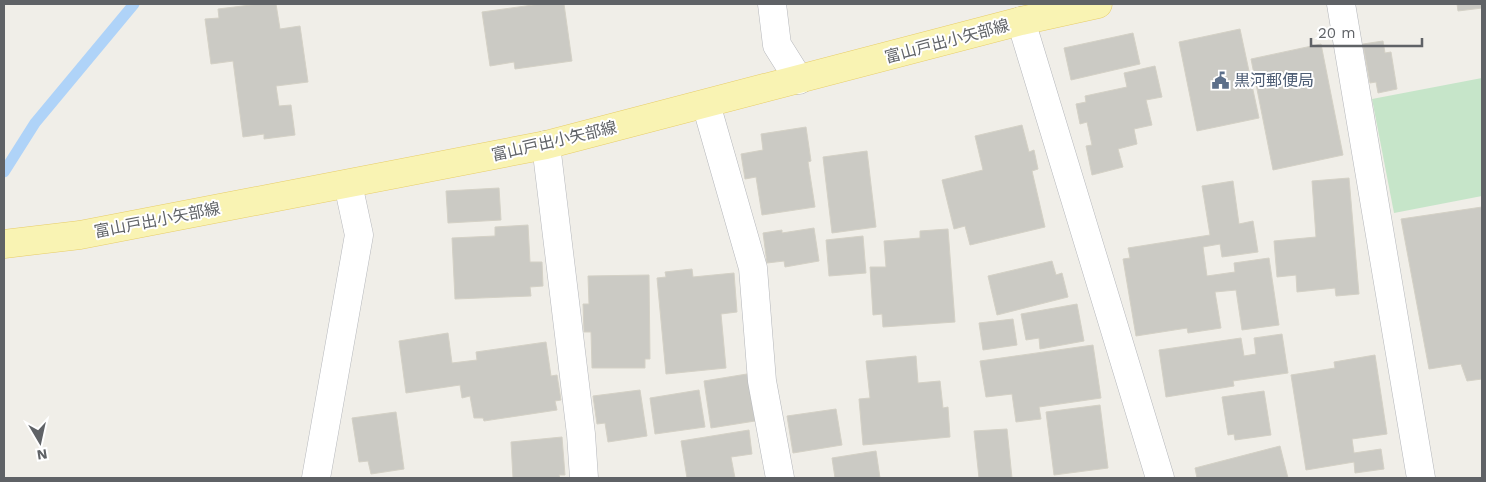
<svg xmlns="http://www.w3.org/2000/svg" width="1486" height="482" font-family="'Work Sans','Noto Sans JP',sans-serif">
  <rect width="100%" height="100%" fill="#f0eee8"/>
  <polygon fill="#c6e5c9" points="1482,78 1482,196 1394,213 1372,99"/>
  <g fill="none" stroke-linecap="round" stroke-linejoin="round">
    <polyline stroke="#afd3f8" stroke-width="11" points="4,172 35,123 134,4"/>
  </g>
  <g fill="#cbcac4" stroke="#d4d1c6">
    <polygon points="259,4 276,4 280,29 300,26 308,82 276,86 279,106 291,105 295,135 264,139 264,134 243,137 233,61 211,64 205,19 219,18 218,9"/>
    <polygon points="540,4 564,4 572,61 515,69 514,62 490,66 482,12"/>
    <polygon points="1457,4 1482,4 1482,8 1458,11"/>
    <polygon points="1240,29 1259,118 1197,131 1179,42"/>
    <polygon points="1133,33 1140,64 1071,80 1064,48"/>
    <polygon points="1383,41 1385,53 1391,52 1397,89 1378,93 1376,82 1370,83 1363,44"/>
    <polygon points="1321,44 1343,155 1273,170 1251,59"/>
    <polygon points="1155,66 1162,97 1146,100 1152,125 1134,129 1137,144 1118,149 1123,167 1092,175 1086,146 1092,145 1087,122 1080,124 1076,104 1086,102 1085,96 1127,87 1124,73"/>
    <polygon points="1022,125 1029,152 1034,150 1038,169 1032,171 1045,227 970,245 965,226 954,229 942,180 983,170 975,136"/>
    <polygon points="806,127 811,161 808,162 815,207 762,215 756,177 745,179 741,154 763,150 761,134"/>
    <polygon points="867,151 876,227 832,233 823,157"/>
    <polygon points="1349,178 1359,294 1336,296 1335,288 1297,292 1296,275 1277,277 1274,241 1316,237 1312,181"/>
    <polygon points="1233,181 1239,224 1253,221 1258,252 1222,257 1220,244 1203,247 1207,276 1235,272 1234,263 1269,258 1279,325 1242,330 1236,290 1215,292 1221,328 1188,333 1187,328 1136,336 1123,259 1130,258 1128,248 1210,235 1202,186"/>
    <polygon points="499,188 501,220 448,223 446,191"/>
    <polygon points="1482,207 1482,379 1467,381 1461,364 1429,369 1401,219"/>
    <polygon points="528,225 530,262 542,262 543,286 530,287 531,296 455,299 452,238 495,236 495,227"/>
    <polygon points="814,228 819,261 785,267 784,261 767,263 763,233 782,230 782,233"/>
    <polygon points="948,229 955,322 883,327 882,314 873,315 870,267 886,267 884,241 920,238 920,231"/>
    <polygon points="863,236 866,273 829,276 826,240"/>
    <polygon points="1052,261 1056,275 1062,273 1068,297 997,315 988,276"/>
    <polygon points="692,269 693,277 734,273 737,312 721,314 726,368 666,374 657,278 666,277 665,272"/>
    <polygon points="649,275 650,359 645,359 645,368 592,368 591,332 584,332 583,304 589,304 588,276"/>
    <polygon points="1077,304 1084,341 1040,349 1039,338 1026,340 1021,314"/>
    <polygon points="1013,319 1017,345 983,350 979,323"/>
    <polygon points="448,333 452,363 477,360 476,352 546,342 551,376 557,375 561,400 555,401 557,410 484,421 483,418 474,418 470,396 462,398 460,385 406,393 399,341"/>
    <polygon points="1282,334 1288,373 1233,381 1234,386 1166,397 1159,350 1241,338 1244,356 1256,354 1254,338"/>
    <polygon points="1093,345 1101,398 1039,407 1041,419 1016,422 1012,394 986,397 980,361"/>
    <polygon points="1375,355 1387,434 1352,439 1354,453 1381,449 1384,469 1355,473 1354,462 1306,470 1291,375 1335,368 1334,362"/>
    <polygon points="916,356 918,383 940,381 943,408 948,407 950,437 863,445 859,399 870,398 866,361"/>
    <polygon points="747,374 755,421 711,428 704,381"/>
    <polygon points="640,390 647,436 608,442 605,423 597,424 593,396"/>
    <polygon points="699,390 705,427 655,434 650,398"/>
    <polygon points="1264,391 1271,435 1235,440 1234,434 1228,435 1222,397"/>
    <polygon points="1100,405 1108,468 1054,475 1046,412"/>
    <polygon points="836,409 842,445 793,453 787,416"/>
    <polygon points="396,412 404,469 371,474 368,461 359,462 352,418"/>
    <polygon points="1007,429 1012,478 979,478 974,431"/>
    <polygon points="749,430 752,454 731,457 735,478 687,478 681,441"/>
    <polygon points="562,437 565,475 559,475 560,478 513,478 511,442"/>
    <polygon points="1280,446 1288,478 1197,478 1195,468"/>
    <polygon points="876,451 880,478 835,478 832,458"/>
  </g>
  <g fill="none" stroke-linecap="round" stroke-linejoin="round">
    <defs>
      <g id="minor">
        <polyline points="772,4 777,45 799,80"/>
        <polyline points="1341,4 1421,478"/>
        <polyline points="1021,21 1160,478"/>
        <polyline points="706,104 753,268 762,381 780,478"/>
        <polyline points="546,145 581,434 584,478"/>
        <polyline points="316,478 359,235 348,184"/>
      </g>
      <polyline id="major" points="4,244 80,235 546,145 1021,21 1098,4"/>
    </defs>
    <use href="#minor" stroke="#b5b7bb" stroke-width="29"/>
    <use href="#major" stroke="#e7cd69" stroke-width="29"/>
    <use href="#minor" stroke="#fff" stroke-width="28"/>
    <use href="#major" stroke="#f9f3b3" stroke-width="28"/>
  </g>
  <defs>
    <symbol id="civic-bare" viewBox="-9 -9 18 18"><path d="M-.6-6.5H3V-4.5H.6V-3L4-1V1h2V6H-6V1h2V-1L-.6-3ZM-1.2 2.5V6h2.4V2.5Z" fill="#5c6f8a" stroke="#fff" stroke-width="2.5" paint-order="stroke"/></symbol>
  </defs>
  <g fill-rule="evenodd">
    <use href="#civic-bare" x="1208" y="68" width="25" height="25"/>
  </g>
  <g text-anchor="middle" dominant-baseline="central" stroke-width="4" stroke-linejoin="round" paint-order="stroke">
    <g font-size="16" fill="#5f6266" stroke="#fff">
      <text transform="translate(947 41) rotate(-15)">富山戸出小矢部線</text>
      <text transform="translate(554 141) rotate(-13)">富山戸出小矢部線</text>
      <text transform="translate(157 220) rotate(-11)">富山戸出小矢部線</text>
    </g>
    <g font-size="16" fill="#4e5e75" stroke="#fff" text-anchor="start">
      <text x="1234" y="80">黒河郵便局</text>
    </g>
  </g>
  <rect width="1486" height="482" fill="none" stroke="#5f6266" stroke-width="10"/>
  <g transform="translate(40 442) rotate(171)" stroke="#ffffff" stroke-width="4" paint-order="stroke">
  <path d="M0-4L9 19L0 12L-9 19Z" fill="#5f6266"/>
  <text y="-8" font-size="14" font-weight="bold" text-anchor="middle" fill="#5f6266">N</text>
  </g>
  <path d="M1311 38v8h111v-8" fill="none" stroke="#5f6266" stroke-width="2.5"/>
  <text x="1318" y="38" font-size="15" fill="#5f6266" stroke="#ffffff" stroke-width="4" paint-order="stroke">20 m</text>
</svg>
